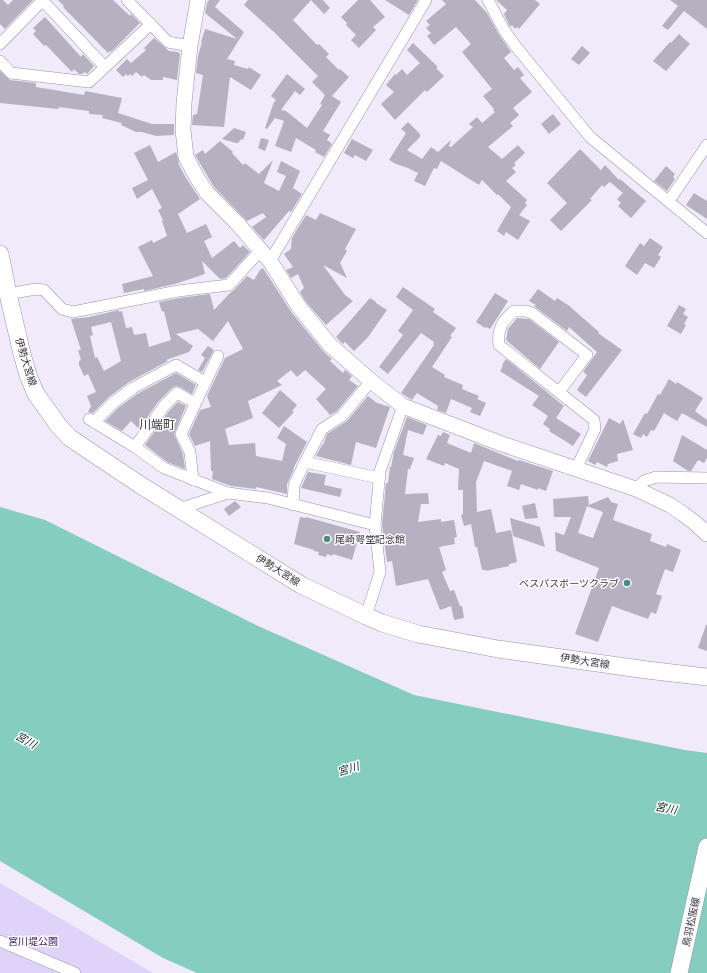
<svg xmlns="http://www.w3.org/2000/svg" width="707" height="973" font-family="Mulish,'Noto Sans JP',sans-serif">
  <rect width="100%" height="100%" fill="#f0eafb"/>
  <polygon fill="#e0d3f9" points="0,883 153,973 0,973"/>
  <polygon fill="#85cdbf" points="0,507 45,520 258,626 414,695 685,750 707,753 707,973 197,973 163,958 0,861"/>
  <g fill="#b6b1c0" fill-rule="evenodd">
    <polygon points="0,0 3,0 8,5 13,0 33,0 5,29 0,24"/>
    <polygon points="58,0 113,0 130,16 131,14 140,23 111,52 110,51 108,53 63,7 64,6"/>
    <polygon points="209,0 220,0 215,7 244,32 227,59 235,61 234,65 248,69 249,67 261,75 251,90 230,77 224,127 192,125 193,115 197,114 203,75 196,73 198,56 202,42 201,42 205,29 237,39 205,13 207,3"/>
    <polygon points="248,0 323,0 330,8 324,14 311,0 293,20 317,45 319,44 329,54 326,57 339,70 340,69 349,77 332,96 341,102 323,131 330,135 327,140 332,144 324,157 315,152 316,150 296,138 291,152 275,146 284,121 275,118 267,129 265,128 274,102 276,100 271,96 287,74 305,89 300,95 295,91 281,110 286,111 307,128 322,105 320,104 325,95 312,82 318,76 275,33 244,5"/>
    <polygon points="358,0 370,0 385,17 373,27 376,30 359,48 351,40 356,35 346,25 347,23 341,17"/>
    <polygon points="385,0 418,0 409,15"/>
    <polygon points="442,0 475,0 487,13 498,33 511,52 504,58 514,70 518,67 524,75 520,78 532,92 513,108 519,115 510,123 513,126 488,147 502,159 518,145 525,153 514,163 516,165 512,168 516,172 506,181 527,200 525,203 527,205 519,215 530,221 518,240 506,232 504,236 497,231 511,207 498,194 497,195 482,180 479,185 441,161 437,169 434,168 425,186 414,181 418,173 408,168 396,164 389,160 406,133 401,129 408,122 420,134 420,137 407,150 422,159 431,147 438,152 451,140 448,148 449,146 451,147 473,127 469,124 477,117 482,123 495,112 493,110 494,109 483,96 492,89 462,52 471,44 456,27 434,45 427,36 431,33 426,28 430,25 426,21 446,4"/>
    <polygon points="496,0 535,0 540,4 519,29 517,27 515,29 512,25 510,27 504,14 507,10"/>
    <polygon points="670,0 707,0 707,29 684,11 668,30 662,26 678,6"/>
    <polygon points="45,17 81,57 83,54 94,66 87,74 85,72 82,74 79,74 74,69 72,72 46,45 44,46 33,34 36,31 33,28"/>
    <polygon points="679,34 690,44 666,71 653,61 670,42 671,43"/>
    <polygon points="154,38 169,51 178,52 180,54 177,80 163,77 163,80 151,80 144,75 142,77 136,72 132,76 130,74 128,76 126,74 123,77 116,70 127,59 131,63 146,50 144,48"/>
    <polygon points="413,43 438,67 436,68 444,76 427,92 425,90 395,120 381,104 394,92 386,85 395,74 396,75 402,69 407,75 420,63 407,50"/>
    <polygon points="582,46 590,53 579,65 571,59"/>
    <polygon points="0,71 10,80 36,83 36,87 84,95 85,91 122,98 118,113 152,124 174,124 174,135 156,136 142,132 136,132 121,125 122,123 102,118 103,115 89,114 89,111 59,107 58,109 0,103"/>
    <polygon points="553,114 561,124 549,134 541,124"/>
    <polygon points="234,128 246,132 243,140 241,139 238,143 236,143 222,139"/>
    <polygon points="261,138 269,140 265,151 258,148"/>
    <polygon points="352,139 373,150 366,161 355,155 353,158 344,153"/>
    <polygon points="220,141 233,152 232,153 243,165 245,163 259,174 273,160 264,183 279,191 286,176 277,172 281,161 300,171 293,188 302,194 291,212 289,211 264,240 252,227 266,217 263,213 247,221 214,187 195,155 203,150 205,154"/>
    <polygon points="150,145 158,162 176,152 179,163 178,163 186,178 200,199 178,214 187,233 206,224 212,237 204,241 212,258 234,241 240,248 243,245 250,252 226,278 220,279 202,261 205,274 175,284 144,291 144,289 124,293 122,284 153,276 138,247 152,240 153,243 167,236 162,221 163,220 158,210 162,208 152,189 137,199 132,188 148,180 134,153"/>
    <polygon points="580,149 601,170 605,165 619,180 620,179 646,201 631,218 618,206 621,203 617,199 623,193 610,182 604,187 602,185 590,199 592,200 561,231 550,220 567,203 547,183"/>
    <polygon points="666,166 675,174 673,177 675,179 667,191 654,181"/>
    <polygon points="694,193 707,201 707,219 686,205"/>
    <polygon points="320,213 356,229 345,249 347,251 340,263 347,278 323,265 345,295 353,301 326,325 306,302 300,292 304,288 298,274 291,278 286,270 293,267 284,254 291,249 292,238 306,215 316,220"/>
    <polygon points="650,238 663,247 658,255 661,257 654,268 645,263 637,275 625,266 640,243 644,246"/>
    <path d="M263 268 292 313 324 352 332 359 330 361 343 373 345 370 352 376 349 380 358 386 337 411 330 415 316 399 326 389 305 370 297 377 291 370 277 381 282 385 248 401 253 418 225 429 229 445 255 443 256 456 282 461 286 444 277 438 284 426 307 442 293 469H294L287 484V494L256 487V489L231 486 212 479 213 471H211L210 441 195 446 189 434 200 410 211 407 207 396 225 358 243 349 228 321 213 341 198 329 176 334 193 346 189 352 166 360 168 361 129 382 109 397 93 413 88 412 91 406 87 396 96 392 88 374 84 376 79 365V361L81 360 78 350H81L71 319 89 317 119 310V312L122 311 126 328 132 327 134 335 146 333 149 347 171 340 164 311 162 312 159 302 179 298 210 294 214 310 231 292 234 290 247 276 254 280 260 270ZM111 322 121 361 104 371 97 357 95 358 90 336 93 335 91 327Z"/>
    <polygon points="403,287 435,309 433,312 456,328 450,336 452,337 432,367 445,375 444,377 463,385 462,389 479,396 477,399 486,403 480,416 470,412 472,408 451,399 446,413 437,410 438,406 417,393 412,400 401,393 434,345 433,344 434,342 421,333 388,374 379,367 403,335 398,331 413,310 396,297"/>
    <polygon points="538,289 555,301 557,298 568,305 599,332 598,333 622,350 586,397 577,390 587,375 583,372 597,352 569,327 567,331 534,306 536,305 529,301"/>
    <polygon points="495,293 508,301 490,329 486,327 485,328 476,322"/>
    <polygon points="370,298 376,302 376,303 387,310 368,337 354,351 345,342 343,344 336,337"/>
    <polygon points="679,305 686,309 683,314 688,317 684,324 686,325 681,334 667,326"/>
    <polygon points="517,318 529,319 559,342 540,369 506,340 508,329"/>
    <polygon points="208,346 214,350 202,372 198,370 205,358 201,355"/>
    <polygon points="506,359 564,406 556,418 581,434 573,446 549,431 550,429 543,424 548,416 532,405 539,396 500,371 503,366 502,365"/>
    <polygon points="176,373 196,385 192,394 180,387 176,386 172,388 158,402 139,429 131,421 122,431 105,421 118,408 137,394"/>
    <polygon points="669,379 676,384 677,382 703,398 695,411 707,420 707,427 682,413 677,421 664,413 654,431 651,430 647,437 643,434 641,438 633,434 645,413 647,414 658,394 660,395"/>
    <polygon points="280,390 297,405 292,411 294,412 279,428 262,413"/>
    <polygon points="368,396 377,403 390,407 376,448 356,442 351,465 316,456 322,445 323,445 327,434 347,421"/>
    <polygon points="178,402 186,406 174,434 183,454 185,469 167,462 145,445 169,411"/>
    <polygon points="407,417 427,425 423,435 408,430 403,455 414,458 410,469 408,469 405,494 428,493 429,504 421,504 418,522 441,519 441,522 454,520 457,537 454,538 455,544 439,547 446,570 442,572 450,591 454,590 460,606 462,606 464,618 454,620 451,606 440,610 428,579 396,586 392,561 387,562 382,525 386,483 388,483 390,467 391,467 394,452"/>
    <polygon points="609,418 620,424 623,419 633,450 617,454 618,461 608,464 607,467 597,462 595,465 588,461"/>
    <polygon points="443,432 450,435 447,443 471,453 474,443 518,461 519,460 553,471 546,491 538,488 538,490 521,484 519,490 507,486 512,471 484,461 476,482 477,512 491,509 496,533 511,530 517,562 509,564 509,566 486,571 486,570 482,570 477,547 475,547 471,524 464,526 461,515 463,514 463,490 458,490 459,469 445,463 444,466 426,459 438,435 441,436"/>
    <polygon points="682,435 707,450 707,458 704,463 698,460 691,471 688,471 673,461"/>
    <polygon points="308,472 326,475 324,485 342,489 340,497 301,488"/>
    <path d="M588 496 589 505 608 497 611 502 618 504 613 520 652 534 650 541 666 547 667 544 681 550 673 572 665 569 656 594 662 596 656 614 651 612 648 619 612 606 598 642 575 634 599 568 556 551 555 532 564 535 571 517H554L553 499ZM587 506 603 512 593 538 578 533Z"/>
    <polygon points="235,501 241,507 229,516 224,509"/>
    <polygon points="535,503 538,518 525,519 522,506"/>
    <polygon points="300,517 306,518 306,517 360,532 352,560 333,554 332,556 327,554 326,557 318,555 319,552 314,551 314,550 294,544"/>
    <polygon points="510,518 540,527 545,547 513,536"/>
    <polygon points="706,625 707,625 707,651 698,648"/>
  </g>
  <g fill="none" stroke-linecap="round" stroke-linejoin="round">
    <defs>
      <g id="street">
        <polyline points="42,0 104,66"/>
        <polyline points="127,0 168,42 190,46"/>
        <polyline points="488,0 504,30 517,48 590,137 707,233"/>
        <polyline points="0,44 43,0"/>
        <polyline points="0,61 11,73 89,82 151,24"/>
        <polyline points="669,201 707,145"/>
        <polyline points="270,261 426,0"/>
        <polyline points="8,294 36,289 44,290 62,309 73,312 178,291 229,285 260,251"/>
        <path d="M559 392 587 355 532 313 526 311H514C502 321 497 330 499 345L594 420 595 429 576 469"/>
        <polyline points="89,419 135,447 164,468 228,493"/>
        <polyline points="94,422 113,403 133,388 176,365 205,382"/>
        <polyline points="135,447 164,406 177,393 195,403"/>
        <polyline points="305,462 322,429 342,416 371,381"/>
        <polyline points="193,480 190,452 181,434 218,356"/>
        <polyline points="636,489 644,481 656,477 707,478"/>
        <polyline points="293,505 294,485 305,462 379,478"/>
        <polyline points="179,509 228,493 268,498 375,525"/>
        <polyline points="366,616 380,572 375,525 380,471 403,406"/>
        <polyline points="0,941 75,973"/>
      </g>
      <polyline id="secondary" points="198,0 190,46 184,103 183,130 186,157 196,176 207,193 237,223 270,261 299,307 330,345 371,381 403,406 502,444 636,489 670,505 683,514 694,522 707,534"/>
      <g id="primary">
        <polyline points="0,254 8,294 22,354 28,375 36,394 58,425 69,437 82,446 142,486 301,585 366,616 382,623 418,634 498,649 647,670 707,677"/>
        <polyline points="679,973 707,847"/>
      </g>
    </defs>
    <use href="#street" stroke="#9893a2" stroke-width="12"/>
    <use href="#secondary" stroke="#9893a2" stroke-width="16"/>
    <use href="#primary" stroke="#9893a2" stroke-width="18"/>
    <use href="#street" stroke="#fff" stroke-width="11"/>
    <use href="#secondary" stroke="#fff" stroke-width="15"/>
    <use href="#primary" stroke="#fff" stroke-width="17"/>
  </g>
  <g fill="#498c80" stroke="#fbfafd" stroke-width="1.5">
    <circle cx="327" cy="539" r="4"/>
    <circle cx="627" cy="583" r="4"/>
  </g>
  <g text-anchor="middle" dominant-baseline="central" stroke-width="3" stroke-linejoin="round" paint-order="stroke">
    <g font-size="10" fill="#3a373e" stroke="#fbfafd">
      <text transform="translate(26 362) rotate(73)">伊勢大宮線</text>
      <text transform="translate(278 570) rotate(32)">伊勢大宮線</text>
      <text transform="translate(585 661) rotate(9)">伊勢大宮線</text>
      <text transform="translate(691 922) rotate(-78)">鳥羽松阪線</text>
    </g>
    <g font-size="10" fill="#3a373e" stroke="#fbfafd" text-anchor="start">
      <text x="335" y="539">尾崎咢堂記念館</text>
      <text x="619" y="583" text-anchor="end">ベスパスポーツクラブ</text>
    </g>
    <g font-size="10" fill="#391e5b" stroke="#fbfafd">
      <text x="33" y="941">宮川堤公園</text>
    </g>
    <g font-size="11" font-style="italic" fill="#0d312b" stroke="#fbfafd">
      <text transform="translate(26 740) rotate(29)">宮川</text>
      <text transform="translate(348 769) rotate(-17)">宮川</text>
      <text transform="translate(666 808) rotate(10)">宮川</text>
    </g>
    <g font-size="12" fill="#3a373e" stroke="#fbfafd">
      <text x="157" y="424">川端町</text>
    </g>
  </g>
</svg>
